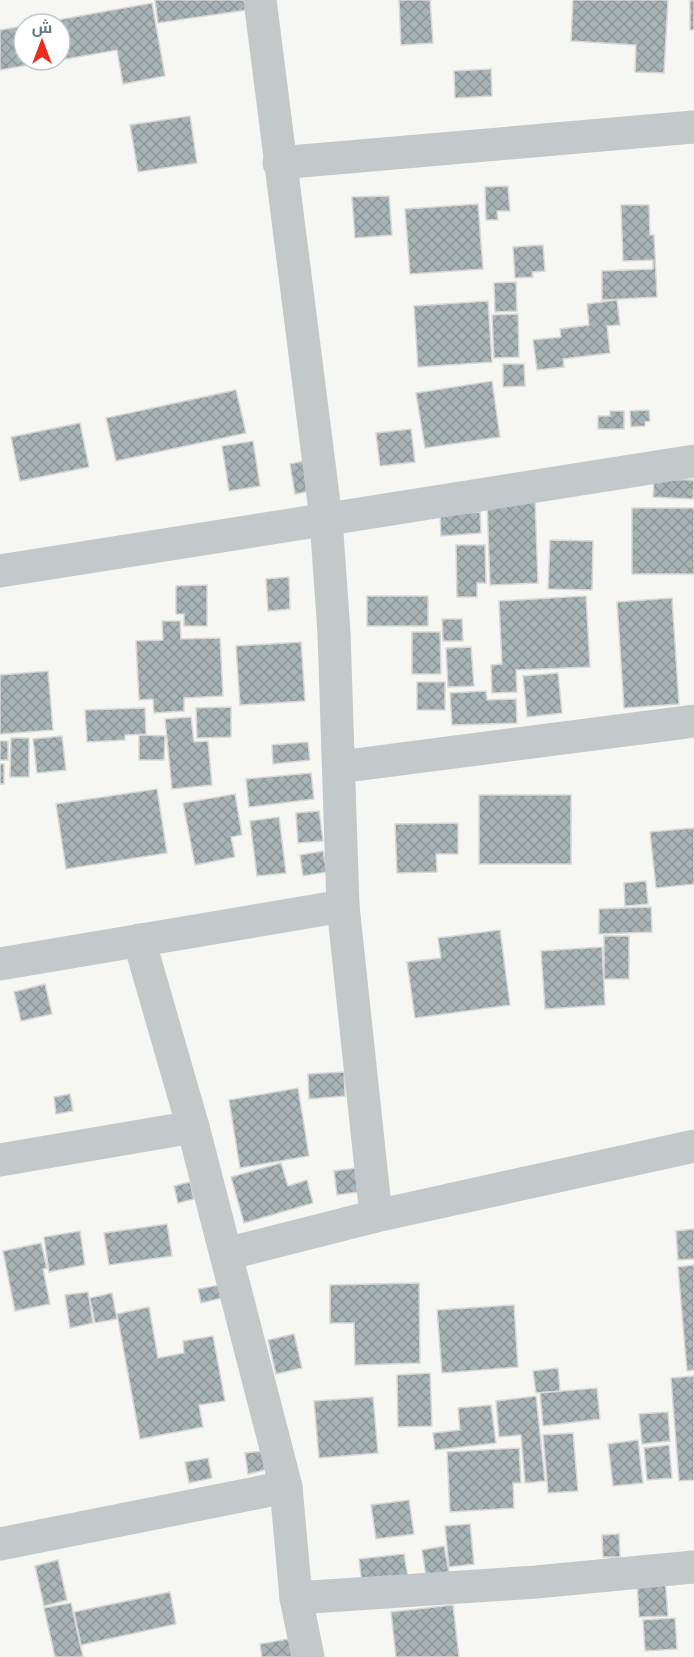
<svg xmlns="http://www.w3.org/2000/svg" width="694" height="1657" font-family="'Space Grotesk',Cairo,sans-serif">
  <defs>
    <pattern id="building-cross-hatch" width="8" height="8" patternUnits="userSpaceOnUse" patternTransform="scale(1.5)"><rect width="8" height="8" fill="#a8b3b6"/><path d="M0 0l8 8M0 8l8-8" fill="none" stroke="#8c9699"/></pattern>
  </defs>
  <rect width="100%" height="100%" fill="#f6f6f3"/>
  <g fill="url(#building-cross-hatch)" stroke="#d8d7d5" stroke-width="1.5">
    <polygon points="155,0 244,0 246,10 158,23"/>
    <polygon points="399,0 430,0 433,43 401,45"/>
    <polygon points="573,0 668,0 664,73 635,72 636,45 571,41"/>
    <rect x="690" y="0" width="4" height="30"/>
    <polygon points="152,3 165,76 123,84 117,50 60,60 60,24 35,24"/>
    <polygon points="24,26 24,60 58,60 0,70 0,30"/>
    <polygon points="491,69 492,96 455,98 454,71"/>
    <polygon points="190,116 197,163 138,172 130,125"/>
    <polygon points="508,186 510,211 497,211 498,220 486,220 485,187"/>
    <polygon points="389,196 392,235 355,238 352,197"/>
    <polygon points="478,204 483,269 410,274 405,209"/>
    <polygon points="621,205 649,205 650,235 654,235 657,297 602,300 602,271 653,269 653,260 623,261"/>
    <polygon points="543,245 545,271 532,272 533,277 515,278 513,247"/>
    <polygon points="516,282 517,311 495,312 494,283"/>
    <polygon points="617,300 620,325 607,326 610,353 563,359 564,367 537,370 533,340 561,337 560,329 589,325 587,304"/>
    <polygon points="488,301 492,362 418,367 414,306"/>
    <polygon points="518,314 519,357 494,358 492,315"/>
    <polygon points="503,364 524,364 525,386 503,387"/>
    <polygon points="492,381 500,437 425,448 416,393"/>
    <polygon points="236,390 246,433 116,461 106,418"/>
    <polygon points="649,410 650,421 645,422 645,426 631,427 630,411"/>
    <polygon points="610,411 624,411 624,429 598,429 598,416 610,416"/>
    <polygon points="80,423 89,467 20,481 11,437"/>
    <polygon points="411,429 415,462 380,466 376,433"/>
    <polygon points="253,441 260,486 229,491 222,446"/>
    <polygon points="308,460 315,490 295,494 290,464"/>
    <polygon points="654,479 694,480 693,499 653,497"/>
    <polygon points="535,499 538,583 490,585 487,501"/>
    <rect x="632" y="508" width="62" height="66"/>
    <polygon points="480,512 481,533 441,536 440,515"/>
    <polygon points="550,540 593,541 592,590 548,589"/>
    <polygon points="456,545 485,545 486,583 477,583 477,597 457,597"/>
    <polygon points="289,577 290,609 268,611 266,579"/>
    <polygon points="207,585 207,626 184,626 184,614 176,614 176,586"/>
    <rect x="367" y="596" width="61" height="30"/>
    <polygon points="586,596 590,667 516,670 517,692 492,693 491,665 502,664 499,601"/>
    <polygon points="672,598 679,704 624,708 617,602"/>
    <polygon points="442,619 462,619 463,641 443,641"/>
    <polygon points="162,621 180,621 181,639 220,638 223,696 184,698 184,711 154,713 153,699 139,700 136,641 163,640"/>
    <polygon points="412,632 440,632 441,674 412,674"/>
    <polygon points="301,642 305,701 240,705 236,646"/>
    <polygon points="471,647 474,686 448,687 446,648"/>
    <polygon points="48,671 53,730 0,734 0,675"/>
    <polygon points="558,673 562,713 527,717 523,676"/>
    <rect x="417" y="682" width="28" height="28"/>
    <polygon points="486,691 487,700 516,699 517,723 452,725 450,693"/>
    <polygon points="231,707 231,737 197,738 196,708"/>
    <polygon points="145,708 146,734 125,735 125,740 87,742 85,710"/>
    <polygon points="191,717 194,742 208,741 212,785 172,789 165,719"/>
    <polygon points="139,735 165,736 164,760 139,760"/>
    <polygon points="62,736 66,770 37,773 33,739"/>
    <polygon points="11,738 29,738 29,777 10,777"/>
    <rect x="0" y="741" width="8" height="19"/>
    <polygon points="308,742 310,760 273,764 272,745"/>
    <rect x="0" y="764" width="4" height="20"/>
    <polygon points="311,773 314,799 249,807 246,779"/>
    <polygon points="157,789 167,853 66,869 56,804"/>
    <polygon points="235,794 242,835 231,837 235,857 195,865 183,803"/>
    <rect x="479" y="795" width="92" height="69"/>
    <polygon points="319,811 323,841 298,843 296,813"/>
    <polygon points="279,817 286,873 257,876 250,821"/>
    <polygon points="458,823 458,854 436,854 437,872 397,873 395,824"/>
    <polygon points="694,828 694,884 656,888 650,832"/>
    <polygon points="323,851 327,872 303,876 300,855"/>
    <polygon points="646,881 648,904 625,906 624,883"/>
    <polygon points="651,907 652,932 599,934 599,909"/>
    <polygon points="500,930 510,1005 415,1018 407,962 441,958 438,938"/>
    <rect x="604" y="936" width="25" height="43"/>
    <polygon points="602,947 605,1005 545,1009 541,951"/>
    <polygon points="45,984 52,1014 21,1021 14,992"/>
    <polygon points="344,1072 345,1096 309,1099 308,1074"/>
    <polygon points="298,1088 309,1156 240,1168 229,1100"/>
    <polygon points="70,1094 73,1111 56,1114 54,1097"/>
    <polygon points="281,1163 288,1186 307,1180 313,1203 244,1223 231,1177"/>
    <polygon points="355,1168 358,1192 337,1195 334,1171"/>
    <polygon points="190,1182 194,1199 178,1203 174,1186"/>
    <polygon points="167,1224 172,1256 109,1265 104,1233"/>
    <polygon points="694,1229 694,1259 678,1260 676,1231"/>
    <polygon points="80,1231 85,1265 49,1272 44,1237"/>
    <polygon points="41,1243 47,1268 43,1269 50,1304 15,1311 3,1251"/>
    <polygon points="694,1265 694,1370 687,1371 678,1267"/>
    <polygon points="419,1283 420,1363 355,1365 354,1323 330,1323 330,1285"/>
    <polygon points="219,1285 222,1298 201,1303 198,1289"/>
    <polygon points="88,1292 93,1323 70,1328 65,1295"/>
    <polygon points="112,1293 117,1319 95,1323 90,1298"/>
    <polygon points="514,1305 518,1367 442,1373 437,1310"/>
    <polygon points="149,1307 158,1358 184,1353 183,1341 213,1336 225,1401 199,1405 203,1427 140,1439 117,1314"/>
    <polygon points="294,1334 302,1368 276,1374 268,1340"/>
    <polygon points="558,1368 560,1391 536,1393 533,1371"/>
    <polygon points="430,1373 432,1426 398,1427 397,1375"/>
    <polygon points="694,1376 694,1480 679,1481 671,1378"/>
    <polygon points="597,1388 600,1419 543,1426 540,1393"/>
    <polygon points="536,1396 545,1481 525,1483 521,1435 499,1437 496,1401"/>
    <polygon points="373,1397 378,1453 319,1458 314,1401"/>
    <polygon points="491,1405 496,1443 435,1450 433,1433 460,1430 458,1408"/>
    <polygon points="668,1412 670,1441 642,1444 639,1414"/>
    <polygon points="573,1433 578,1491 548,1493 543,1435"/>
    <polygon points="638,1440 643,1483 613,1486 608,1444"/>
    <polygon points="669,1445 672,1478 647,1480 644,1448"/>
    <polygon points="519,1448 521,1483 513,1483 514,1508 450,1512 447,1452"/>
    <polygon points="262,1451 265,1470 248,1474 245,1453"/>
    <polygon points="208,1458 212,1478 189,1483 185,1462"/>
    <polygon points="409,1500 414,1534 376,1539 371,1505"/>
    <polygon points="470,1524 474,1564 449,1567 445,1526"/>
    <polygon points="619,1534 620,1557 603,1557 602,1535"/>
    <polygon points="444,1546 449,1572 426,1576 422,1550"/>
    <polygon points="404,1554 408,1578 362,1584 359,1559"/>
    <polygon points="58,1560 67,1600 44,1606 35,1566"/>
    <polygon points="665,1578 668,1616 639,1617 637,1580"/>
    <polygon points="170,1592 176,1624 81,1645 74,1612"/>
    <polygon points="71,1603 83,1657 55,1657 44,1608"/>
    <polygon points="453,1605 459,1657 396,1657 391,1612"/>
    <polygon points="675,1618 677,1649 645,1651 643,1620"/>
    <polygon points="294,1638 298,1657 262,1657 260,1644"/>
  </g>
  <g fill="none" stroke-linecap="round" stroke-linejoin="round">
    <g stroke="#c3c8ca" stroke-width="33">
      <polyline points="260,0 326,519 334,633 343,906 376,1216"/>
      <polyline points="279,163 694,127"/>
      <polyline points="0,571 694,461"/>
      <polyline points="339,767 694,721"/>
      <polyline points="139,940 193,1127"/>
      <polyline points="0,964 343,906"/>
      <polyline points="0,1160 193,1127 286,1487 296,1598 308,1657"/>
      <polyline points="226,1254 376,1216 694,1146"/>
      <polyline points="0,1544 286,1487"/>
      <polyline points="296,1598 536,1582 694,1567"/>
    </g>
  </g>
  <g transform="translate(42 42)"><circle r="28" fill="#ffffff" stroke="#bfc9cc" stroke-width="1.5"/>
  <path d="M0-4.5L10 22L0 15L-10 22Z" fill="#ea2c1f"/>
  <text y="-9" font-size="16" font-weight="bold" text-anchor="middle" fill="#60777f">ش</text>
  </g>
</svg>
